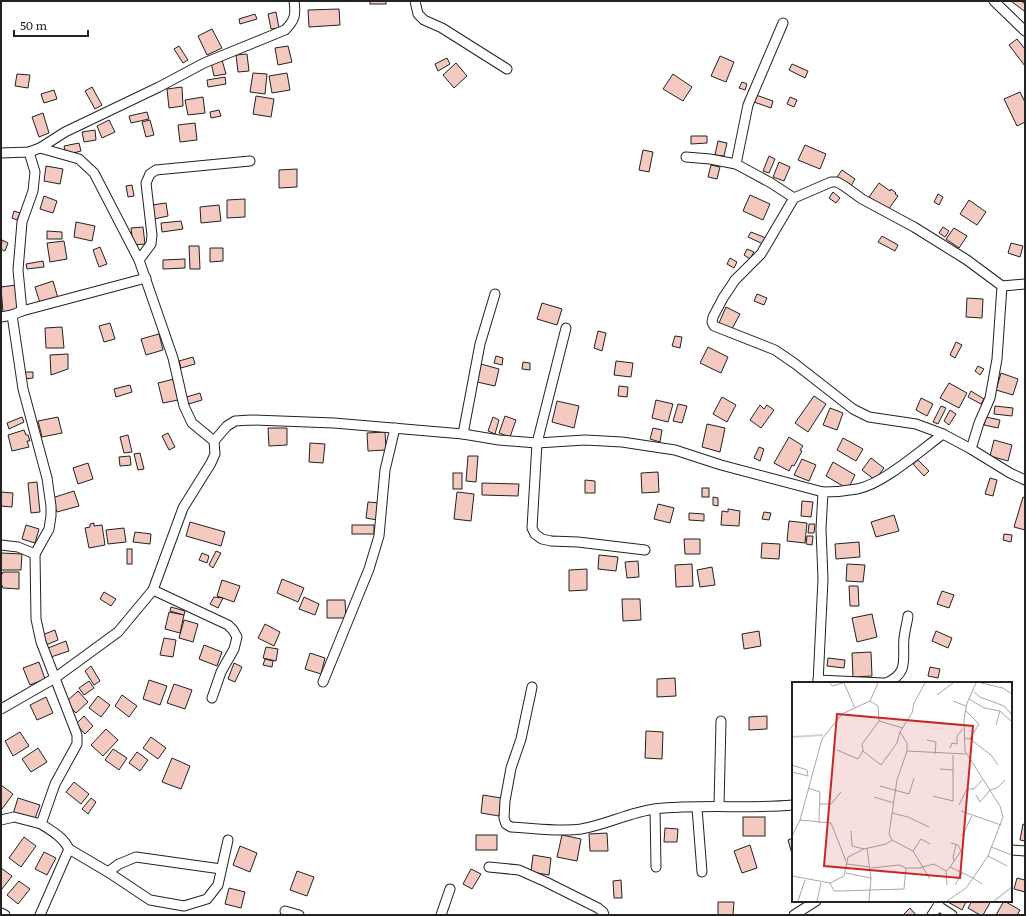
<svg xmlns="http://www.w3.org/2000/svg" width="1026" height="916" font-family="Literata,serif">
  <rect width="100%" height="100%" fill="#fff"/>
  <g fill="#f3c9c0" stroke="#222">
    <rect x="370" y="1" width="16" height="3"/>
    <polygon points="1011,1 1021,1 1025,4 1025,10 1024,11"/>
    <polygon points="339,9 340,25 309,27 308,10"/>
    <polygon points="276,12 279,28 271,29 268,14"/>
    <polygon points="255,14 257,19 240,24 239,19"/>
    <polygon points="212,29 222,48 207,55 198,36"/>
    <polygon points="1017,39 1025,49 1025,66 1009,45"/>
    <polygon points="179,46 188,60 183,63 174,49"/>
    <polygon points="288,46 292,62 278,65 275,48"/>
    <polygon points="247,54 249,71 238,72 236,55"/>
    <polygon points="720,56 734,62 726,82 711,76"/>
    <polygon points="447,58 450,64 438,71 435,64"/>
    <polygon points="222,60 226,74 214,76 211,62"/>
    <polygon points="456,63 467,76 454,88 443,75"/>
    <polygon points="792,64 808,71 805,78 789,70"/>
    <polygon points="253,73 267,74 265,94 250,92"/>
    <polygon points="287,73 290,90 272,93 269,76"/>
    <polygon points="17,74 30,75 28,88 15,86"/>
    <polygon points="673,74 692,87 683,101 663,89"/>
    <polygon points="225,77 226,84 208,87 207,80"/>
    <polygon points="742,82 747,84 745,90 739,88"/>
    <polygon points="92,87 102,105 95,109 85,91"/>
    <polygon points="182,87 183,106 169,108 167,89"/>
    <polygon points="54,90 57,99 44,103 41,94"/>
    <polygon points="1020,92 1025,102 1025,122 1017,126 1004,99"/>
    <polygon points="756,95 773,101 771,108 754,102"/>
    <polygon points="256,96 274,99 271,117 253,114"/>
    <polygon points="203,97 205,113 188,115 185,100"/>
    <polygon points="790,97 797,100 794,107 787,104"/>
    <polygon points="219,110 221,116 211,118 210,112"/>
    <polygon points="147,112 149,119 131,123 129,116"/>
    <polygon points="43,113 49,133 39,137 32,117"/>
    <polygon points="109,120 115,132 102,138 97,126"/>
    <polygon points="150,120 154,135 146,137 142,122"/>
    <polygon points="195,123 197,140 180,142 178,125"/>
    <polygon points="95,130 96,140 84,142 82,132"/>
    <polygon points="691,136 707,136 707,143 691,144"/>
    <polygon points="718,141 727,143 724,156 715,155"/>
    <polygon points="79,143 81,151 66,155 64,146"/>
    <polygon points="805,145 826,154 820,169 798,160"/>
    <polygon points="643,150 653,152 649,172 639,170"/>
    <polygon points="769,156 775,159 769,173 763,171"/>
    <polygon points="779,162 790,167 784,181 773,177"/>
    <polygon points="711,165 720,167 717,179 708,177"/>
    <polygon points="46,166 63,169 60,184 44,181"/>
    <polygon points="297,169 297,187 279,188 279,170"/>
    <polygon points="842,170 855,179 851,186 837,177"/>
    <polygon points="879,183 890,191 891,189 896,193 895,194 898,196 888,210 869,197"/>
    <polygon points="132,185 134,196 128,197 126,186"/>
    <polygon points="833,192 840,198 836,203 829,198"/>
    <polygon points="938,194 943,197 939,205 934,202"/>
    <polygon points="750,195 770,204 763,220 743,211"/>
    <polygon points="44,196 57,201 53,213 40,209"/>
    <polygon points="245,199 245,217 227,218 227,200"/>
    <polygon points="969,200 986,212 977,225 960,214"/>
    <polygon points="166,203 168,216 154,219 152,205"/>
    <polygon points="219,205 221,221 201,223 200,207"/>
    <polygon points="14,211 20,213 17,220 12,218"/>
    <polygon points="181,221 183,229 162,232 161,223"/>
    <polygon points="76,222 95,226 92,241 74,237"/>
    <polygon points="143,227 145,244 133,245 131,228"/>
    <polygon points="943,227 949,231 945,237 939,233"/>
    <polygon points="954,228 967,236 959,248 946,239"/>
    <polygon points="47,231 62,232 62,239 47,239"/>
    <polygon points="751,232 766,238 763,244 748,237"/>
    <polygon points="882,236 898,245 895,251 878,242"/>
    <polygon points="2,240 8,243 5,251 1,249"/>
    <polygon points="64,241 67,259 50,262 47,243"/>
    <polygon points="1011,243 1023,246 1020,257 1008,253"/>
    <polygon points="189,246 199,246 200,269 190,269"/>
    <polygon points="100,247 107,264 99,267 93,250"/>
    <polygon points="210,248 223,248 223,261 210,262"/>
    <polygon points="747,249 754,252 750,259 744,255"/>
    <polygon points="730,258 737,262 734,268 727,264"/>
    <polygon points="185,259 185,268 163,269 163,260"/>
    <polygon points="43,261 44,267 27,269 26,264"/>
    <polygon points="53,281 58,298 40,303 35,287"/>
    <polygon points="16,285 19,311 3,313 1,287"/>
    <polygon points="757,294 767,298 764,305 754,301"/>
    <polygon points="967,298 983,299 982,318 966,317"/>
    <polygon points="542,303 562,309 557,325 537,319"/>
    <polygon points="726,307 740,314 732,329 719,323"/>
    <polygon points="110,323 115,339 104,342 99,326"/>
    <polygon points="62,327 64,348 46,348 45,328"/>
    <polygon points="598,331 606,333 602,351 594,348"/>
    <polygon points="159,334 163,350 146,355 141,339"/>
    <polygon points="675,336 682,337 680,348 672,346"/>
    <polygon points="956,342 962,345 955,358 950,355"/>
    <polygon points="708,347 728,357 721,373 700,363"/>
    <polygon points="68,354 68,369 51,375 50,355"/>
    <polygon points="496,356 503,358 502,365 494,363"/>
    <polygon points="193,357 195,364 181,368 179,361"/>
    <polygon points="616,361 633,363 631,377 614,375"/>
    <polygon points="523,362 530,363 530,370 522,369"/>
    <polygon points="481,364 499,369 495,386 477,382"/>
    <polygon points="978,366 984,369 980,375 975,371"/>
    <polygon points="25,372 33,372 33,378 25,379"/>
    <polygon points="1001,373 1018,379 1013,395 996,390"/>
    <polygon points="174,379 178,400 163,403 158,383"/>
    <polygon points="949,383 967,393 959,408 940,398"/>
    <polygon points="130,385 132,392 116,397 114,389"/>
    <polygon points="619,386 628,387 627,397 618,396"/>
    <polygon points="971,391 984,399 981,404 968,397"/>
    <polygon points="200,393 202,400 185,405 183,398"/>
    <polygon points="814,396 826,404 808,432 795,423"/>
    <polygon points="722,397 736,405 727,422 713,414"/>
    <polygon points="921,398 933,404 927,416 916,410"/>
    <polygon points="656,400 673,404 668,422 652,418"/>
    <polygon points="557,401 579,406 574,428 552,422"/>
    <polygon points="678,404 687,406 682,423 673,421"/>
    <polygon points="760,405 764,409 767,405 774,410 761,428 750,420"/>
    <polygon points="941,406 946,408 938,424 933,422"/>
    <polygon points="995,406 1013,408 1012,416 994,414"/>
    <polygon points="830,408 843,413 837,430 823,425"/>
    <polygon points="950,410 956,414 949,425 944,421"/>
    <polygon points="505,416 516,420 510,437 499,433"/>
    <polygon points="22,417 24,422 9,429 7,423"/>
    <polygon points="58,417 62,433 42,437 38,421"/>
    <polygon points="493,417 499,420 495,434 488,431"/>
    <polygon points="986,417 1000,420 998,428 984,425"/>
    <polygon points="707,424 725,428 720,452 702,447"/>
    <polygon points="268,428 287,428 287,445 269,446"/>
    <polygon points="653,428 662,430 660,442 650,439"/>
    <polygon points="24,430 26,435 28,435 30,441 27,441 29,447 12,451 8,435"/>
    <polygon points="385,432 386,450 368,451 367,433"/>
    <polygon points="168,433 175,447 169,450 162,436"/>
    <polygon points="128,435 132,452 124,453 120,437"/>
    <polygon points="789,437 803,446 800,450 802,451 794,466 792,465 789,471 774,463"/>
    <polygon points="843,438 863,449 856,461 837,450"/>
    <polygon points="994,440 1012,445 1008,461 990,456"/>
    <polygon points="310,443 325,444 323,463 309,462"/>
    <polygon points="759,447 764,449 760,461 754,458"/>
    <polygon points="140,453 144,469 138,470 134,454"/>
    <polygon points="130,456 131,465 120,466 119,457"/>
    <polygon points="468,456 478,456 476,482 466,481"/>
    <polygon points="871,458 884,468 875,480 862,470"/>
    <polygon points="802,459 816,465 809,481 794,475"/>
    <polygon points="918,460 929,471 924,476 913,464"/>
    <polygon points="833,462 855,475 848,489 826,476"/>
    <polygon points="88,463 93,479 78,484 73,468"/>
    <polygon points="658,472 659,492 642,493 641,473"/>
    <rect x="453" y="473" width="9" height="16"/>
    <polygon points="990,478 997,480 993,496 985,494"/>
    <polygon points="585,480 595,481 595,493 585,493"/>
    <polygon points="37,482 40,512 31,513 28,483"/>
    <polygon points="482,483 519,484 518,496 482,495"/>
    <rect x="702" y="488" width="7" height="9"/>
    <polygon points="74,491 79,506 57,512 52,498"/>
    <polygon points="1,492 13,493 12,507 1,506"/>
    <polygon points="457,492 474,494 471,521 454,519"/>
    <polygon points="713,497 718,498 718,506 713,505"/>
    <polygon points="1023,497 1025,498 1025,530 1014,527"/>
    <polygon points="802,501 813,502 811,517 801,516"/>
    <polygon points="368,502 379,503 377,520 366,518"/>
    <polygon points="658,504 674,508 670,523 654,519"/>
    <polygon points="728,509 740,511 739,526 721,525 722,511 728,512"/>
    <polygon points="764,512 771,513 769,520 762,519"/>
    <polygon points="689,513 704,514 704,521 689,520"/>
    <polygon points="894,515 899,531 876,537 871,522"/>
    <polygon points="789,521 807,523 805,543 787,541"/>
    <polygon points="190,522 225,532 221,546 186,536"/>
    <polygon points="94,523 94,526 102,525 105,545 89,548 85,528 90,527 90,524"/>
    <polygon points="809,524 815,524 814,533 808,533"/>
    <polygon points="26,525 39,529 35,543 22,539"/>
    <rect x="352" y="525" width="22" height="9"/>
    <polygon points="124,528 126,542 108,544 106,530"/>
    <polygon points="135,532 151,534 150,544 133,542"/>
    <polygon points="1004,534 1012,535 1011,542 1003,540"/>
    <polygon points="807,536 813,536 812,545 806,544"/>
    <polygon points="684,539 700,539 700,554 685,554"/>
    <polygon points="859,542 860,557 836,559 835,544"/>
    <polygon points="762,543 780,544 779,559 761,558"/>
    <rect x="127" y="549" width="5" height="15"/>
    <polygon points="216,551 221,553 213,568 209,565"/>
    <polygon points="1,553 22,554 21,570 1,570"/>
    <polygon points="202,553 209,556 207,563 199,560"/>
    <polygon points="599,555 618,557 616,571 598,569"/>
    <polygon points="638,561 639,577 627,578 625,562"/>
    <polygon points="692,564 693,586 676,587 675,565"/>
    <polygon points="847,564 865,565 863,582 846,581"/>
    <polygon points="712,567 715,585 700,587 697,570"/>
    <polygon points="587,569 587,590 569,591 569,570"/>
    <polygon points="3,572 19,572 19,589 3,588 1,583 1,576"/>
    <polygon points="282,579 304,588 298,602 277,593"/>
    <polygon points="222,580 240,586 234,602 217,596"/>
    <polygon points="849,586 858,586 859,606 850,606"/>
    <polygon points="942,591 954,595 949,608 937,604"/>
    <polygon points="104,592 116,599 111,606 100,599"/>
    <polygon points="214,597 223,598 218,608 210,604"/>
    <polygon points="304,597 319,604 315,615 299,609"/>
    <polygon points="622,599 640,599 641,620 623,621"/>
    <polygon points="327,600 345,600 346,618 327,618"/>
    <polygon points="171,607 185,611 184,615 170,611"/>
    <polygon points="169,612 184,615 180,633 165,629"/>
    <polygon points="872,614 877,637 857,642 852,618"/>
    <polygon points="184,620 198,624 193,642 179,638"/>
    <polygon points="265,624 280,632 274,646 258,638"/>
    <polygon points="55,630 58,640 46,645 42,635"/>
    <polygon points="759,631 761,646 744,649 742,634"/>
    <polygon points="936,631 952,638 948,648 932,641"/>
    <polygon points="164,638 176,640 173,657 160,655"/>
    <polygon points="66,641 69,651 51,657 48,648"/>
    <polygon points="204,645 222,652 217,666 199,659"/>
    <polygon points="266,647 278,649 276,661 263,658"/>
    <polygon points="871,652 872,676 853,677 852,653"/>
    <polygon points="310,653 325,658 321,674 305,669"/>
    <polygon points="828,658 845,660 844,668 827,666"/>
    <polygon points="265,659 273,661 272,667 263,665"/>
    <polygon points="39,662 45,679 30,685 23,668"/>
    <polygon points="234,663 242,667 235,682 228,679"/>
    <polygon points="91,666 100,681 94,685 85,671"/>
    <polygon points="930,667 940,669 938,678 928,676"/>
    <polygon points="675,678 676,696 657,697 657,679"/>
    <polygon points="149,680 167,686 160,705 143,699"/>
    <polygon points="89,681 94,688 84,695 79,688"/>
    <polygon points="174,684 192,690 185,709 167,703"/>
    <polygon points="78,691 88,702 76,713 66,702"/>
    <polygon points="122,695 137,706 129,717 115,706"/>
    <polygon points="98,696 110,705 101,717 89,708"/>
    <polygon points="46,697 53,713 37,720 30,705"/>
    <polygon points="84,716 93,726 85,734 76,724"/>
    <polygon points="767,716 767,729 749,730 749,717"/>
    <polygon points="106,729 118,740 103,756 91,745"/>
    <polygon points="646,731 663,732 662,759 645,758"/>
    <polygon points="20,732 29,746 13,756 5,741"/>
    <polygon points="151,737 166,748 158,759 143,748"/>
    <polygon points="38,748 47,762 31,772 22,759"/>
    <polygon points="113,749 127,758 119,770 105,760"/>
    <polygon points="137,752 148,760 140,771 129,763"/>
    <polygon points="172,758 190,766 181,789 162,782"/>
    <polygon points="74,782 89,794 81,804 66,792"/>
    <polygon points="1,785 13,794 2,809 1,809"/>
    <polygon points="483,795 501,798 499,816 481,813"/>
    <polygon points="18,798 40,805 34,821 13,814"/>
    <polygon points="91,798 96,802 88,814 82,809"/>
    <rect x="743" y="817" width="22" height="19"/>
    <polygon points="1023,824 1025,825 1025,841 1020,840"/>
    <polygon points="665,828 678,829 677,842 664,842"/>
    <polygon points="607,833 608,851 590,851 589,834"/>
    <rect x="476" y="835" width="21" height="15"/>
    <polygon points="562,835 581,839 577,861 557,857"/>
    <polygon points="24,837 36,846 21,867 9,858"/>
    <polygon points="793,838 793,854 792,854 788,840"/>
    <polygon points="750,845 757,868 742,873 734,851"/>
    <polygon points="240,846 257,853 250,872 233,865"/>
    <polygon points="44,852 56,858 47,875 35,869"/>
    <polygon points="533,855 551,858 549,875 531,872"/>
    <polygon points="1,868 12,876 2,889 1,888"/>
    <polygon points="471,869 481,874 472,889 463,884"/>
    <polygon points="297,871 314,877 307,896 290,890"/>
    <polygon points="1017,878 1025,880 1025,892 1014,889"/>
    <polygon points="621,880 622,898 614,898 613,881"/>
    <polygon points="19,881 30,889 18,904 7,895"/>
    <polygon points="229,888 245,892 241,908 225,904"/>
    <polygon points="946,901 964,901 966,902 962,910"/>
    <polygon points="972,901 991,901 983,915 980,915 968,908"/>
    <polygon points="1004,901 1020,910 1017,915 996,915"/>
    <polygon points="718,902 734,902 733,915 718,915"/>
    <polygon points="910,908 916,915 903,915"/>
  </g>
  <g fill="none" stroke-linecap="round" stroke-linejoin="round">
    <defs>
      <g id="street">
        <polyline points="415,1 418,14 424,20 442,28 507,69"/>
        <polyline points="994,1 1025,31"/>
        <polyline points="783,23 748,105 736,164 771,183 794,198"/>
        <path d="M40 148 65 132 159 87 204 63 285 30C295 20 296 15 294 1"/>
        <polyline points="1,153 29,152 40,148 79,159 94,173 139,260 173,358 184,406 192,423 214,441 215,454 211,463 183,508 153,590 228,625 233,630 237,637 234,649 221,672 212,698"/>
        <polyline points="686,157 710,159 736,164"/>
        <polyline points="139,260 151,244 152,235 146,183 150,174 156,170 250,161"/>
        <polyline points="1002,286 1025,284"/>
        <polyline points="22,311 18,270 22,222 33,191 35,172 29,152"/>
        <polyline points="12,315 23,389 47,478 51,506 51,516 49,529 35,554"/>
        <polyline points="1,317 12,315 22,311 146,278"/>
        <polyline points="566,328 537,443 532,528 535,534 542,539 551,541 578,542 645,550"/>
        <polyline points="463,434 480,344 495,294"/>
        <polyline points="943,434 916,424 869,417 853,409 794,363 775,350 714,326 712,322 713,317 723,298 735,280 761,254 794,198 831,182 837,182 844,186 862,199 914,227 967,260 1002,286 997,359 990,398 979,423 971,449"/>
        <polyline points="214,441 227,426 235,421 251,420 334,423 463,434 499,440 537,443 585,440 622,442 675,450 721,465 823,492"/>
        <path d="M1 545 18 547 35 554 36 619 41 642 77 735V744L55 784 41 824C52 831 63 837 69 849L40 915"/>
        <polyline points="818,680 883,683"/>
        <polyline points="323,682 369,569 379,536 385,470 395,428"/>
        <path d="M818 683 823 579 821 529 823 492C834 492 846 491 857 489 883 484 920 451 943 434L971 449 1010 473 1025 480"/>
        <path d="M886 683C910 673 902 658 904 638 905 630 907 623 908 616"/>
        <path d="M532 687 521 739 511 768 505 801 504 818 506 824 511 827C534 828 559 832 581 829 606 825 630 812 655 809 701 804 747 809 793 805"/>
        <polyline points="1,709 55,678 118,632 153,590"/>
        <polyline points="719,806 721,721"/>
        <polyline points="697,808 702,872"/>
        <polyline points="655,809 656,867"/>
        <polyline points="1,820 14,817 41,824"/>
        <polyline points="69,849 108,872 150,900 184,906 207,899 218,885 228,840"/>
        <polyline points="1011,850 1025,851"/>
        <polyline points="489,867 519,870 546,882 598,908 603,912 604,915"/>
        <polyline points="108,872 119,864 136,857 221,869"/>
        <polyline points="939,901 938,906 952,915"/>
        <polyline points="285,911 299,915"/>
        <polyline points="1,913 5,915"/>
        <polyline points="441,915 450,889"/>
        <polyline points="794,915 816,901"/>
        <polyline points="932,915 938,906"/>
      </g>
    </defs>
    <use href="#street" stroke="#222" stroke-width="11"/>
    <use href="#street" stroke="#fff" stroke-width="9"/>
  </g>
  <g transform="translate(792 682)">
    <rect width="220" height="220" fill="#fff"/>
    <path fill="none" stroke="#c7d3dd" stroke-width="2" d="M0 55 31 53M202 219 220 205"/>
    <path fill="none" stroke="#a7a7a7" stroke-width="1" d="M38 1 40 4 51 1M52 1 63 26M133 1 122 21 120 31 108 50 115 61V69L174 72M189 1 211 6 220 12M182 10 188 15 212 24 220 33M145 13 161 1M177 17 192 26 208 29 220 40M78 19 86 24 87 39M161 19 174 24M204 43 208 29M108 50 105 61 89 83 71 69 70 62 87 39 111 46M173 56 178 57 187 42 174 29M178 57 199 73 206 83M135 58 144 60 143 72M158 66 160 61 165 62V54L171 47M45 68 66 77 71 69M0 83 15 88 16 94M148 87 161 88M0 90 16 94M88 104 117 112 122 96M16 106 28 110 27 141M184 113 188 120 198 108 205 106 213 98M141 114 161 119V73M82 115 102 121M27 122H39L49 110M167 123 175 107H182L190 98M169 129 209 143M100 131 116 135 137 145M8 138 39 141 54 179M59 149 60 164 72 167M0 154 8 138 30 57 50 32 78 19 86 1M170 154 180 134M100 158 97 152 105 98 115 69M199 165 220 173M75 166 79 196 77 219M121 169 138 197M196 174 215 184M162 179 161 175 164 163M55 182 78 185M158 185 169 169 166 163 159 161M79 186 107 183 114 186M154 189 155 203M54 191 79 196M0 194 38 201 52 194 56 175 72 167 94 162 100 158 121 169 129 157 138 162M38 201 42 209H48L112 207 114 186H127L142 182 154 189 158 185 181 196 196 174 211 135 208 124 173 69 172 37 175 21 184 1M163 203 170 191M6 219 13 198M25 219 29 201M155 219 174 206 181 196 190 202"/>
    <path fill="#c62828" fill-opacity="0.15" stroke="#c62828" stroke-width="2" d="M45 32 181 44 168 196 32 184Z"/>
    <rect width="220" height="220" fill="none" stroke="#222" stroke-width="2"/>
  </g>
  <rect width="1026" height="916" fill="none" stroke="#222222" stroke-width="4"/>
  <path d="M14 30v6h74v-6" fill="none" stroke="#222222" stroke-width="2"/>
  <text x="20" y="30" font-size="12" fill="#222222" stroke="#ffffff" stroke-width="3" paint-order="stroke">50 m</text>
</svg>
